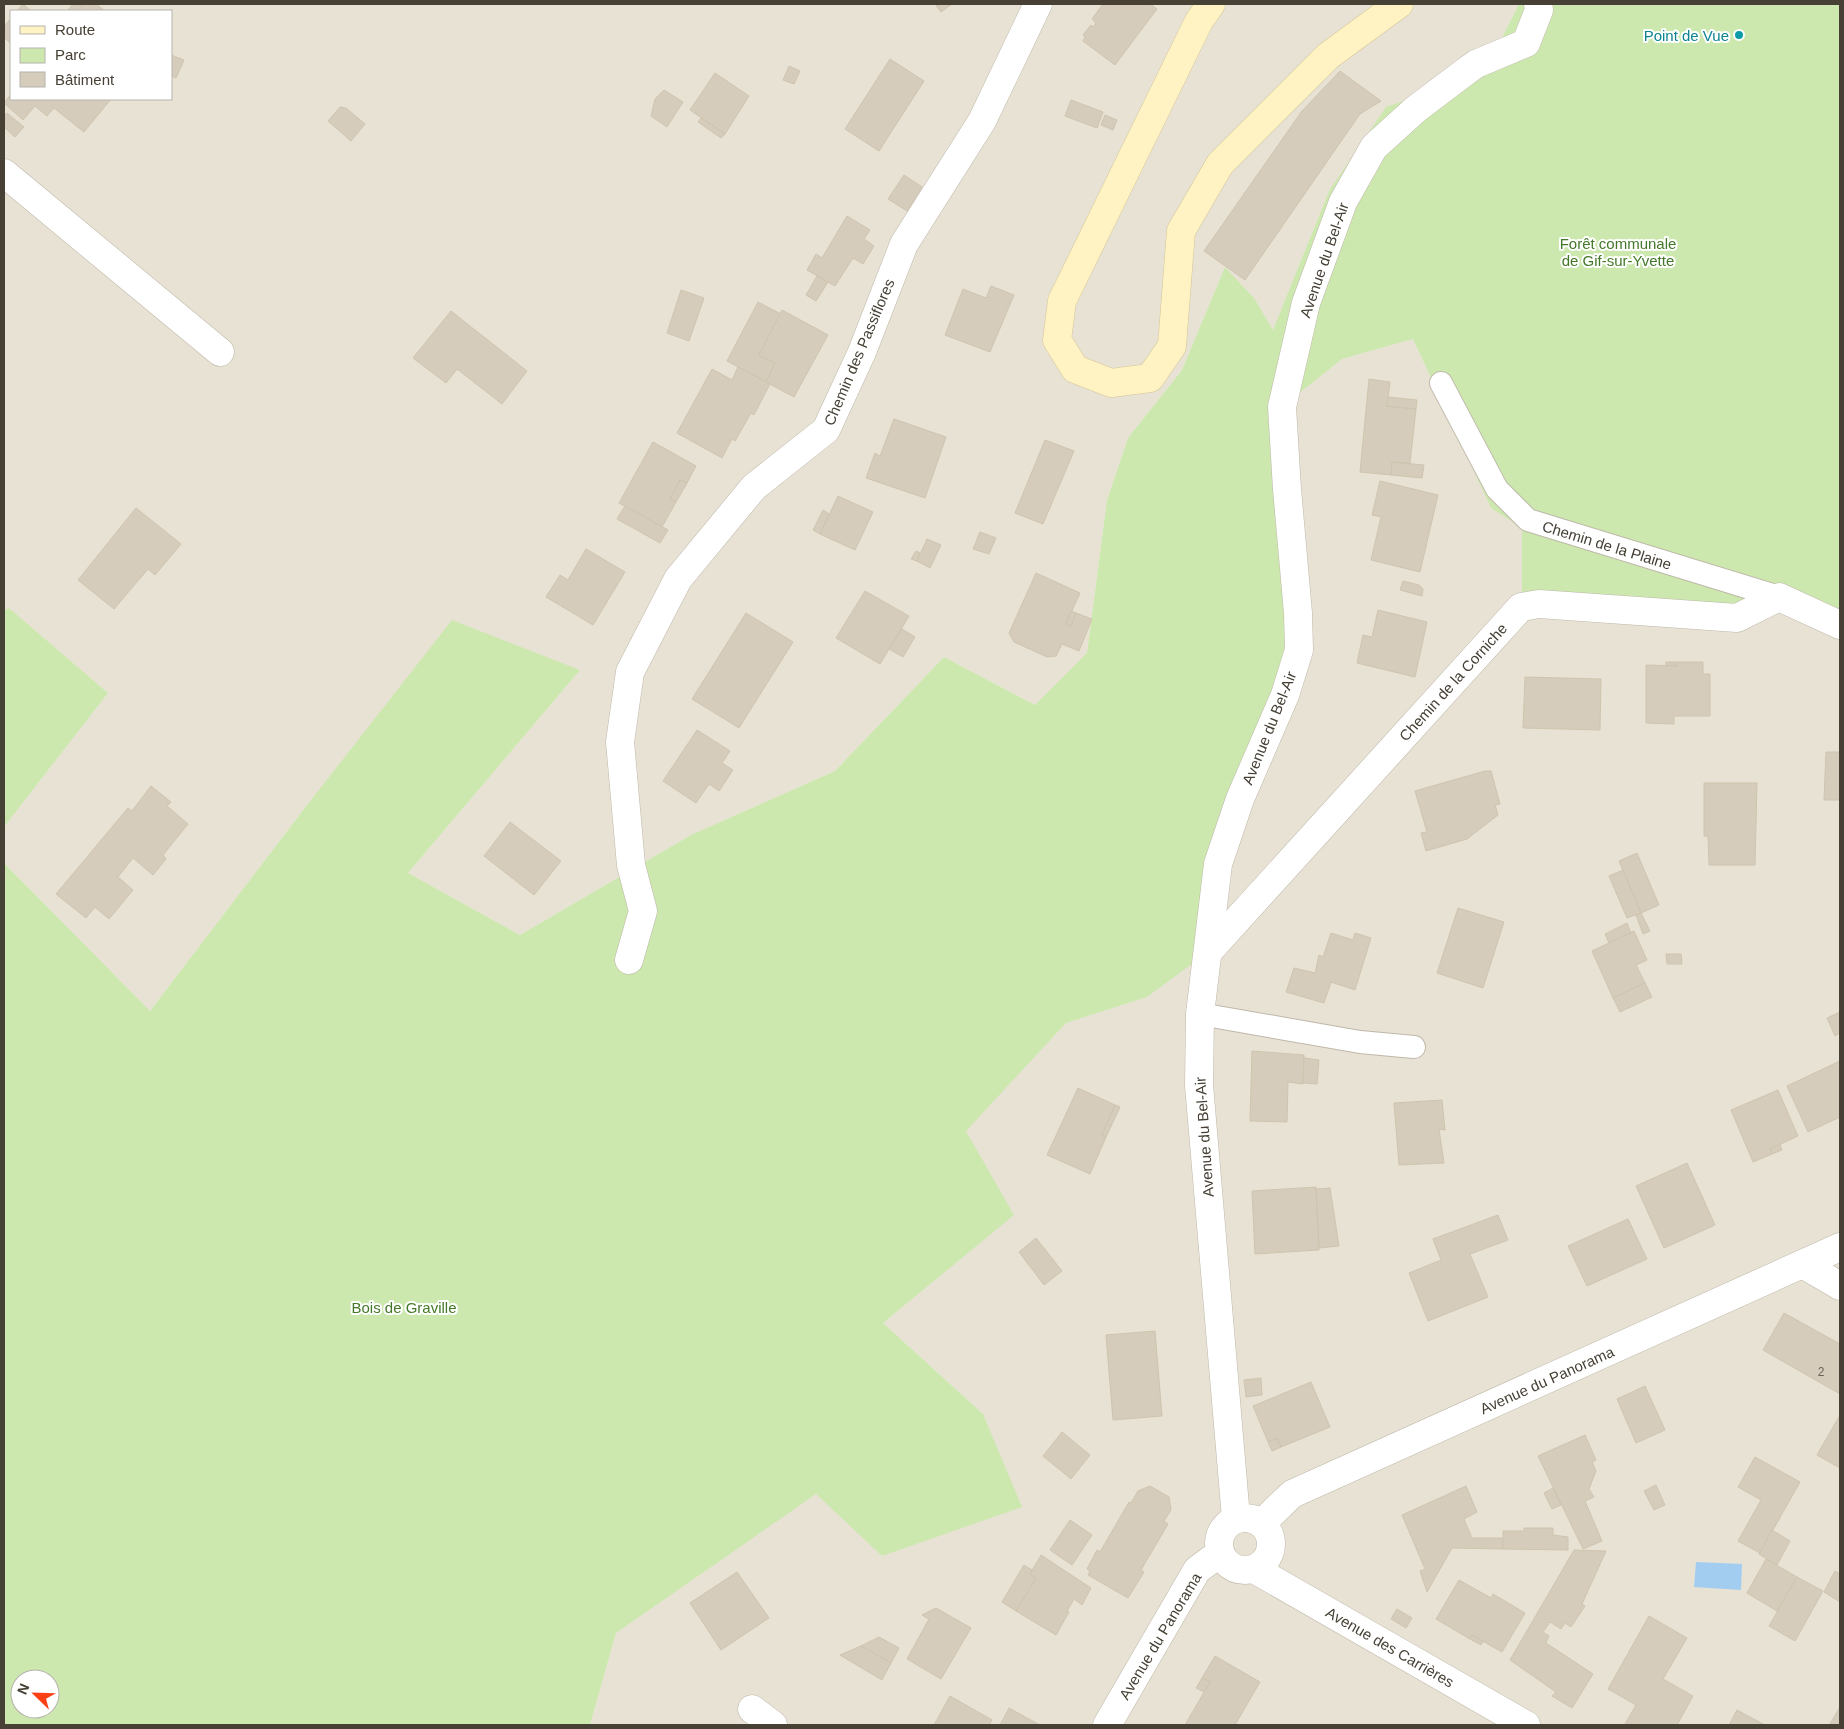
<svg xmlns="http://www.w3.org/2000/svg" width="1844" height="1729" font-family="Helvetica,sans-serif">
  <rect width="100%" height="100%" fill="#f3f0e6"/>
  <g fill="#e7e2d4" fill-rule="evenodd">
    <path d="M4 4H1519L1484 73 1329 191 1273 331 1254 298 1225 267 1182 370 1128 438 1107 500 1087 653 1035 705 944 657 835 771 691 835 520 935 408 873 580 670 304 809 150 1011 4 863V827L108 693 9 608 4 611ZM11 11H171V99H11Z"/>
    <polygon points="1413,339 1491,507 1778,606 1840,640 1840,1725 590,1725 616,1633 816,1493 882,1556 983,1414 883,1323 1013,1215 965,1131 1066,1023 1147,997 1282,407 1342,359"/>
  </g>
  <g fill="#cce8ae" fill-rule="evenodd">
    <path d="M1519 4H1840V610L1736 608 1522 594V528L1491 508 1413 339 1342 359 1282 407 1298 613 1240 799 1208 952 1147 997 1066 1023 966 1131 1014 1215 883 1323 983 1414 1022 1507 882 1556 816 1494 616 1633 590 1725H4V863L150 1011 304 809 452 620 580 670 408 873 520 935 691 835 835 771 944 657 1035 705 1087 653 1107 500 1128 438 1182 370 1225 267 1254 298 1273 330 1329 191 1386 107 1484 73ZM20 1679H50V1709H20Z"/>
    <polygon points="9,608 108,693 4,827 4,611"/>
  </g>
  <polygon fill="#a2cdf1" points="1696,1562 1742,1564 1741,1590 1694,1587"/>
  <g fill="#d5ccbb" stroke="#d0c4af">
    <polygon points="23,4 31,11 17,11"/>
    <polygon points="73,4 84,4 77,11 67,11"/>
    <polygon points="84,4 96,4 105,11 77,11"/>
    <polygon points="935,4 952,4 941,12"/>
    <polygon points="1103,4 1150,4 1157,9 1115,65 1083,41 1085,37 1083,35 1091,25 1093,27 1096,23 1092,19"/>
    <polygon points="11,18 11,44 4,37 4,27"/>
    <polygon points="171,55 184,60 176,78 171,76"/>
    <polygon points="890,59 924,81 879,151 845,129"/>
    <polygon points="789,66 800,71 794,84 783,80"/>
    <polygon points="1340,71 1381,101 1360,114 1245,280 1204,251 1302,111"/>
    <polygon points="715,73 749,96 725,134 690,110"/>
    <polygon points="664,90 683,102 667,127 651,116 655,99"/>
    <polygon points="11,94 11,99 111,99 84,132 54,108 47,116 35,106 23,120 4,103"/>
    <polygon points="1071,100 1103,112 1097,128 1065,116"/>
    <polygon points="340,107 346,108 365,124 351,141 328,121"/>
    <polygon points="7,113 24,127 15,137 4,127 4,116"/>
    <polygon points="1105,115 1117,120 1113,130 1101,125"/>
    <polygon points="701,118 725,134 721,138 698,122"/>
    <polygon points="904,175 922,187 907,211 888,199"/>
    <polygon points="847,216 870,230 864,239 874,246 863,264 853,258 835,286 807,270 816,254 822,258"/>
    <polygon points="817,276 828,282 816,301 806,295"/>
    <polygon points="991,286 1014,295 990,352 945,335 963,289 986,298"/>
    <polygon points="681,290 704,298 689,341 667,333"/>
    <polygon points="758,302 781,314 759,355 775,363 766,382 727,361"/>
    <polygon points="782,310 828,335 794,397 766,382 775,363 759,355"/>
    <polygon points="451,311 527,371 502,404 457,369 446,383 413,358"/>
    <polygon points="738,367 770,384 754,415 751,413 735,441 732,439 722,458 677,433 712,369 732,380"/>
    <polygon points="1369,379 1390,382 1387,406 1416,409 1410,463 1392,462 1391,475 1360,472"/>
    <polygon points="1388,397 1417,400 1416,409 1387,406"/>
    <polygon points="894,419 946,437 925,498 866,478 875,453 880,456"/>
    <polygon points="1045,440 1074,451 1043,524 1015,513"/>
    <polygon points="653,442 696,466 687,483 680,480 670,499 676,502 662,527 619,503"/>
    <polygon points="1392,462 1424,465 1422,478 1391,475"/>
    <polygon points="680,480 687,483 676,502 670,499"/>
    <polygon points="1380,481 1438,495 1420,572 1371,560 1381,517 1372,515"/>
    <polygon points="838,496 873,512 855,550 820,534"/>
    <polygon points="625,506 668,530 660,543 617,519"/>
    <polygon points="136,508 181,544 155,575 148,569 114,609 78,580"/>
    <polygon points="823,510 829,514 820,534 813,530"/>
    <polygon points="980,532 996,538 989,554 973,549"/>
    <polygon points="927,539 941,545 930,568 917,561"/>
    <polygon points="586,549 625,572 593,625 546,597 560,575 568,580"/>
    <polygon points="916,551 920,553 917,561 911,559"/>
    <polygon points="1036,573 1080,593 1066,624 1071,626 1076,613 1092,619 1079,651 1062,644 1056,656 1047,657 1014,642 1009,633"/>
    <polygon points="1403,581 1419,585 1423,589 1422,596 1400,590"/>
    <polygon points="865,591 909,616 880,664 836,638"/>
    <polygon points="1378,610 1427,622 1415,677 1357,663 1363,635 1372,637"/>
    <polygon points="1071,611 1076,613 1071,626 1066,624"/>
    <polygon points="746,613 793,642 739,728 692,699"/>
    <polygon points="902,629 915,637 903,657 889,649"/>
    <rect x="1666" y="662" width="11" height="4"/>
    <polygon points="1677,662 1703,662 1703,674 1710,674 1710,716 1674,716 1674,724 1646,723 1646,665 1677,666"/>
    <polygon points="1525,677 1601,679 1600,730 1523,728"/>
    <polygon points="697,730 730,751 722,763 733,770 719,791 709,784 696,803 663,781"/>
    <polygon points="1826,752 1840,752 1840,800 1824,800"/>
    <polygon points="1485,771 1491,771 1500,804 1495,805 1498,815 1467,839 1426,851 1421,833 1427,832 1415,791"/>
    <polygon points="1704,783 1757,783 1755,865 1709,865 1708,836 1704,836"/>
    <polygon points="151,786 171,802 167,806 188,824 163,855 166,859 153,875 133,858 118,877 133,890 109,919 95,907 86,918 56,894 128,808 132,811"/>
    <polygon points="510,822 561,861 534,895 484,856"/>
    <polygon points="1637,853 1659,905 1641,913 1619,861"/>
    <polygon points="1623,870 1641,913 1627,918 1609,876"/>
    <polygon points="1458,908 1504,922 1483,988 1437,973"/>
    <polygon points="1641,913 1650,931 1643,934 1636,915"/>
    <polygon points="1627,923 1631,933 1609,943 1605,934"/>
    <polygon points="1634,931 1647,960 1636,965 1645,983 1613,998 1592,951"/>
    <polygon points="1331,933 1353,940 1355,933 1371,938 1355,990 1331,982 1324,1003 1286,992 1294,968 1315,973 1319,955 1323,957"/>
    <polygon points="1666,954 1681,954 1682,964 1667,964"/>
    <polygon points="1645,983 1652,997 1620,1012 1613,998"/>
    <polygon points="1840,1012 1840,1033 1835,1036 1827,1018"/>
    <polygon points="1252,1051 1304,1055 1303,1084 1288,1082 1287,1122 1250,1121"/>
    <polygon points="1304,1058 1319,1060 1317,1084 1303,1083"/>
    <polygon points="1840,1061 1840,1117 1808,1132 1787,1086"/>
    <polygon points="1078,1088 1115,1105 1102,1135 1106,1137 1090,1174 1047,1155"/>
    <polygon points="1778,1090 1798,1136 1770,1149 1772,1154 1753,1162 1731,1110"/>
    <polygon points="1442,1100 1445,1130 1439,1129 1444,1163 1399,1165 1394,1103"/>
    <polygon points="1115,1105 1120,1107 1106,1137 1102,1135"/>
    <polygon points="1780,1144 1782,1150 1772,1154 1770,1149"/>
    <polygon points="1687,1163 1715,1225 1664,1248 1636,1186"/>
    <polygon points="1316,1187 1319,1250 1255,1254 1252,1191"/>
    <polygon points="1330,1188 1339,1246 1319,1248 1316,1189"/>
    <polygon points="1498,1215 1508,1240 1470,1254 1488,1297 1428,1321 1409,1273 1441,1260 1433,1239"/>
    <polygon points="1628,1219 1647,1259 1587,1286 1568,1246"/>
    <polygon points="1036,1238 1062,1271 1044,1285 1019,1252"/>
    <polygon points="1784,1313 1840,1344 1840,1394 1763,1350"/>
    <polygon points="1155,1331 1162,1416 1113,1420 1106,1335"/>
    <polygon points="1261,1378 1262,1395 1246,1397 1244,1380"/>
    <polygon points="1311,1382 1330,1427 1281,1447 1277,1438 1268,1442 1253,1406"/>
    <polygon points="1645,1386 1665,1430 1636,1443 1617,1399"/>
    <polygon points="1840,1415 1840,1468 1817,1455"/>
    <polygon points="1062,1432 1090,1455 1071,1479 1043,1456"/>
    <polygon points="1585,1435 1596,1460 1592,1462 1596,1471 1589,1489 1594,1497 1585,1501 1602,1541 1583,1549 1538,1456"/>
    <polygon points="1277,1438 1281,1447 1272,1451 1268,1442"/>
    <polygon points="1755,1457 1800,1482 1760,1553 1738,1541 1761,1500 1738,1487"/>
    <polygon points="1656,1485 1665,1505 1654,1510 1644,1491"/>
    <polygon points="1150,1486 1169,1497 1171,1510 1164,1521 1168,1524 1141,1570 1144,1572 1128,1598 1088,1575 1090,1571 1087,1569 1097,1550 1100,1552 1129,1502 1131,1503 1138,1491"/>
    <polygon points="1466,1486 1477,1512 1464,1519 1472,1538 1504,1538 1503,1549 1452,1548 1427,1592 1420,1571 1425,1569 1402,1515"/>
    <polygon points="1553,1488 1561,1505 1552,1509 1544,1493"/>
    <polygon points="1070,1520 1092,1535 1072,1565 1050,1550"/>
    <polygon points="1524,1528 1553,1528 1553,1535 1568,1537 1568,1550 1503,1549 1503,1531 1524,1531"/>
    <polygon points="1772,1530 1790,1541 1777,1565 1759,1554"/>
    <polygon points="1574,1550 1606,1551 1582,1604 1585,1606 1571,1627 1565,1623 1561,1629 1550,1622 1543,1632 1549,1636 1546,1643 1593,1674 1572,1708 1552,1696 1556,1692 1510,1660"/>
    <polygon points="1041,1555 1091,1588 1082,1605 1074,1599 1067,1611 1069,1612 1056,1635 1016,1611 1036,1578 1030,1574"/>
    <polygon points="1766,1559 1797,1577 1777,1611 1747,1593"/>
    <polygon points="1024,1565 1032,1570 1030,1574 1036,1578 1016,1611 1002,1602"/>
    <polygon points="1835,1571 1840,1574 1840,1602 1824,1592"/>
    <polygon points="737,1572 769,1618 721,1650 690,1603"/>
    <polygon points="1797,1577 1823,1591 1795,1641 1769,1626"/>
    <polygon points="1459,1580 1491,1598 1493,1594 1525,1613 1502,1652 1472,1635 1470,1639 1436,1619"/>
    <polygon points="936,1608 971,1628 941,1679 907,1659 929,1619 922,1615"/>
    <polygon points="1397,1609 1412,1618 1406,1628 1391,1619"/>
    <polygon points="1649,1616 1687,1638 1663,1679 1693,1696 1677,1725 1627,1725 1625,1724 1636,1705 1608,1689"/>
    <polygon points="1472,1635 1483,1641 1481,1645 1470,1639"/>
    <polygon points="879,1637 899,1648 891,1663 861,1646"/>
    <polygon points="861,1646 891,1663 882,1680 840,1655"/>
    <polygon points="1215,1656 1260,1682 1235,1725 1185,1725 1210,1682 1202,1678"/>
    <polygon points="1202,1678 1210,1682 1204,1692 1196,1688"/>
    <polygon points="950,1696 992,1720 989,1725 934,1725"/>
    <polygon points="1840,1707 1840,1725 1832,1725 1830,1724"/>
    <polygon points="1009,1708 1040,1725 1000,1725"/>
    <polygon points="1737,1710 1765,1725 1729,1725"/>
  </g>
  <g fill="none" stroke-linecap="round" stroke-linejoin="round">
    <defs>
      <g id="lane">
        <polyline points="1441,383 1497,489 1528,520 1779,597"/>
        <polyline points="1200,1014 1360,1042 1414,1047"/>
      </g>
      <g id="street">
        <polyline points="4,173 220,352"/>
        <polyline points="1208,952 1521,607 1539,604 1737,618 1779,597 1840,625"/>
        <polyline points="629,960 643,911 631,865 620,742 630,672 678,579 754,487 826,430 862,352 904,244 982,121 1038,4"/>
        <polyline points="1804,1265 1840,1286"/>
        <circle cx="1245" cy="1544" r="26"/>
        <polyline points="1236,1518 1199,1085 1200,1014 1218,864 1240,799 1285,695 1299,650 1298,613 1287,489 1282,407 1306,303 1343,202 1374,147 1416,109 1465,72 1476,64 1526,43 1539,10 1538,4"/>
        <polyline points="1262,1523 1292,1494 1840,1247"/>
        <polyline points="1254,1569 1526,1725"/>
        <polyline points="752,1709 773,1725"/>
        <polyline points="1107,1725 1197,1570 1220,1553"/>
      </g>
      <polyline id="secondary" points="1211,4 1199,21 1062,301 1057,340 1075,369 1111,383 1150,378 1172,346 1181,231 1220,164 1328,56 1399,4"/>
    </defs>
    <use href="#lane" stroke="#bfb8a9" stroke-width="24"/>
    <use href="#street" stroke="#bfb8a9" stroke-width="29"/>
    <use href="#secondary" stroke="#d4c596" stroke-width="29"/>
    <use href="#lane" stroke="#fff" stroke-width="22"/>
    <use href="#street" stroke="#fff" stroke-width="28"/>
    <use href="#secondary" stroke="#fff3c4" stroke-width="28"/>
  </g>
  <circle fill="#0f9aa8" stroke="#fff" stroke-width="2" cx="1739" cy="35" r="5"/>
  <g text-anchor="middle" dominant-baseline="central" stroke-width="4" stroke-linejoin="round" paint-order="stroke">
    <g font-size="12" fill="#6a6356">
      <text x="1821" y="1372">2</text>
    </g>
    <g font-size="15" fill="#0d838f" stroke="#fff" text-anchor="end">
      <text x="1729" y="35">Point de Vue</text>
    </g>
    <g font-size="15" fill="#447828" stroke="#fff">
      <text x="1618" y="243">Forêt communale<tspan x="1618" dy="17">de Gif-sur-Yvette</tspan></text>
      <text x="404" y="1307">Bois de Graville</text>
    </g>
    <g font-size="15" fill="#464035" stroke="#fff">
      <text transform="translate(1324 260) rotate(-71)">Avenue du Bel-Air</text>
      <text transform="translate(859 352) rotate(-67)">Chemin des Passiflores</text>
      <text transform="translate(1607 545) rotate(17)">Chemin de la Plaine</text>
      <text transform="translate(1453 682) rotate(-48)">Chemin de la Corniche</text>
      <text transform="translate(1269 728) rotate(-68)">Avenue du Bel-Air</text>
      <text transform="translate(1204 1137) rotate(-94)">Avenue du Bel-Air</text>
      <text transform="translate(1547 1380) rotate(-24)">Avenue du Panorama</text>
      <text transform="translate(1160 1636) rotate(-59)">Avenue du Panorama</text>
      <text transform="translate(1390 1647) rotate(30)">Avenue des Carrières</text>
    </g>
  </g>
  <rect width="1844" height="1729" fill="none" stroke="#464035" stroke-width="10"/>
  <rect x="10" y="10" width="162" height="90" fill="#ffffff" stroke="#b5b3ae"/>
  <rect x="20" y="26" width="25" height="8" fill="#fff3c4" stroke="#b5b3ae"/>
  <text x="55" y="35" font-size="15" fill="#464035">Route</text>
  <rect x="20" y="48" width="25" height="15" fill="#cce8ae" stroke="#b5b3ae"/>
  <text x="55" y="60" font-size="15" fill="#464035">Parc</text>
  <rect x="20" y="72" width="25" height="15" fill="#d5ccbb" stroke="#b5b3ae"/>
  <text x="55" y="85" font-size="15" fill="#464035">Bâtiment</text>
  <g transform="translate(35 1694) rotate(293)"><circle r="24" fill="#ffffff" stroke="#b5b3ae"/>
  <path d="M0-4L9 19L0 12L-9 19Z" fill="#fb4015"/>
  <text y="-8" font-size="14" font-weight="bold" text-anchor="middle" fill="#464035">N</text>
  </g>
</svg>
